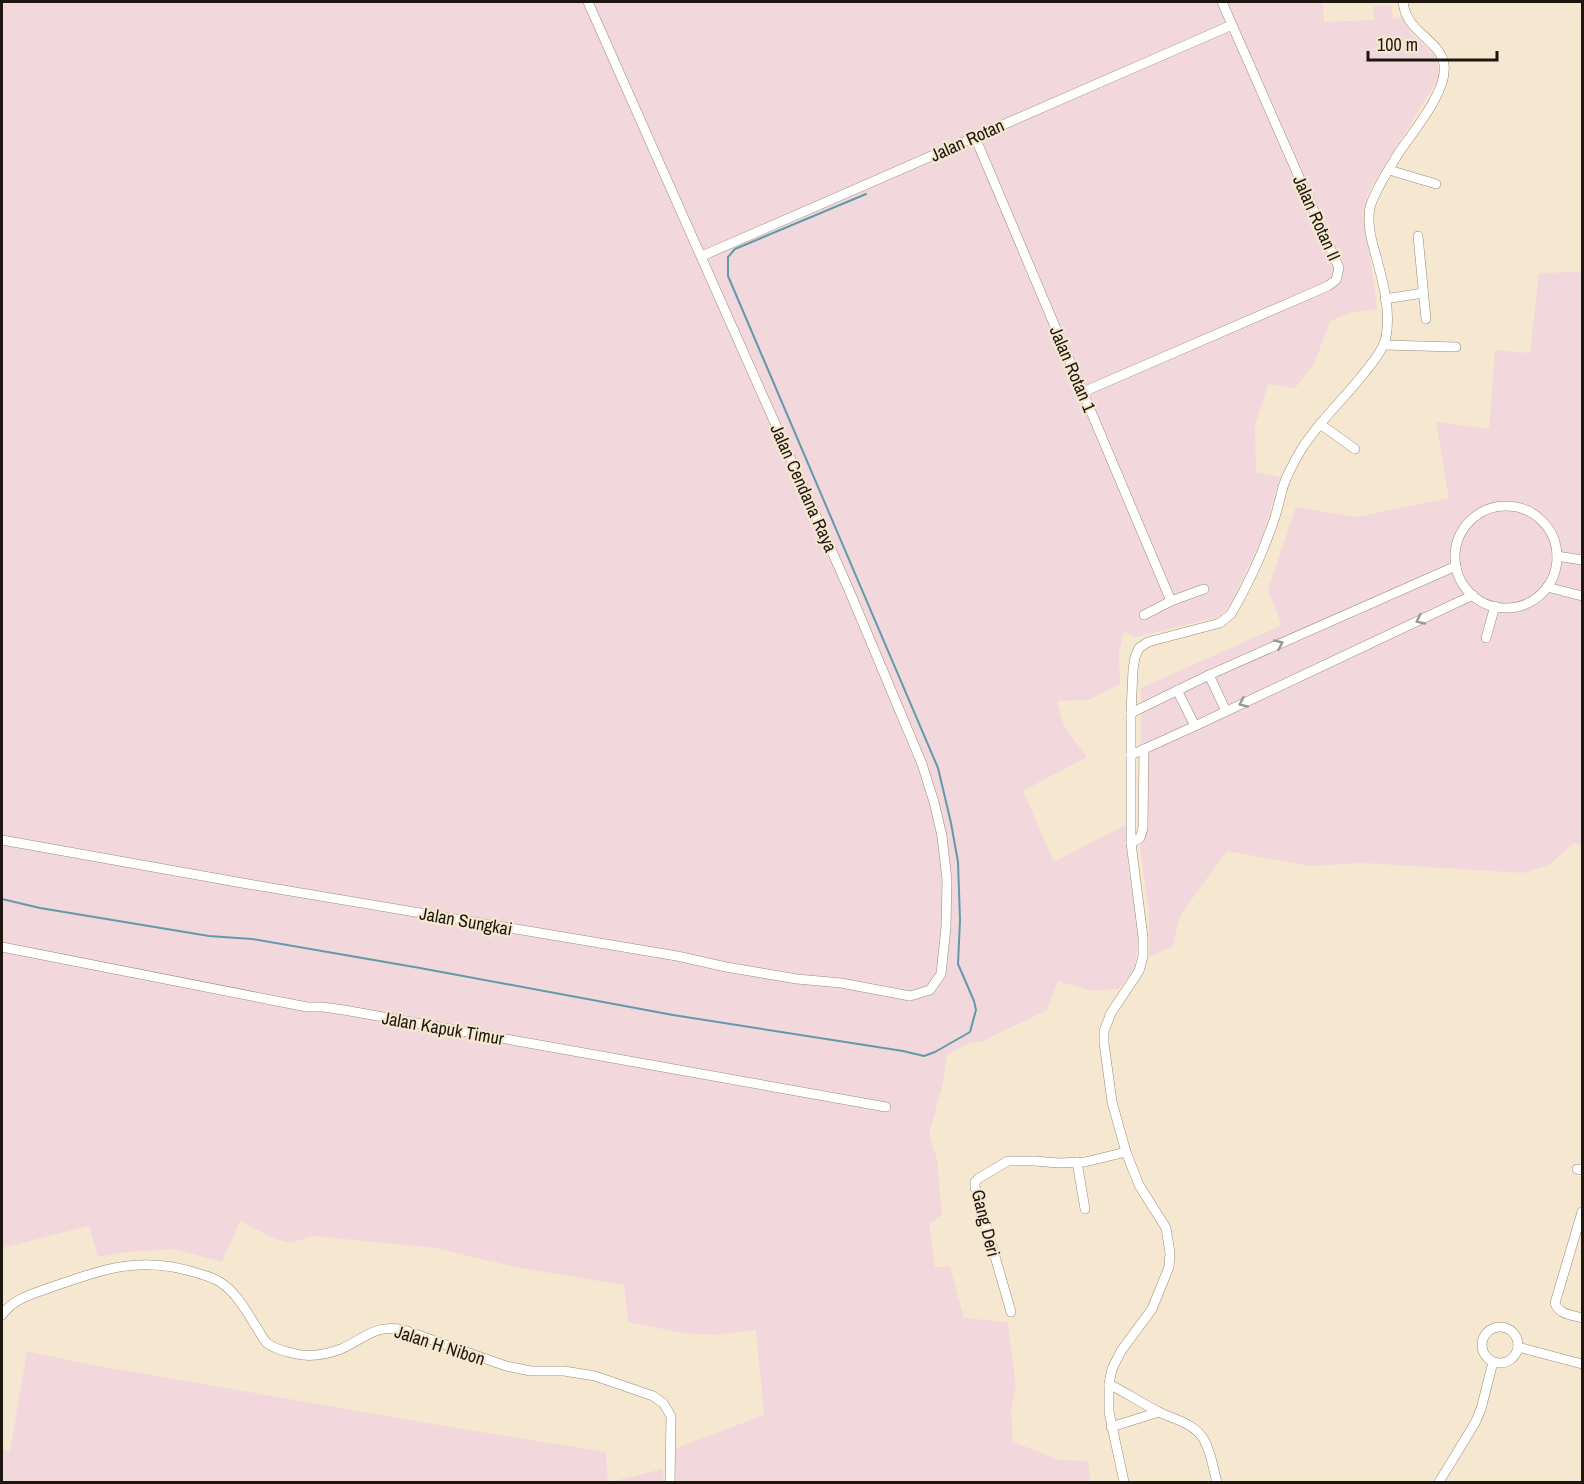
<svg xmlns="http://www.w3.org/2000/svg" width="1584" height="1484" font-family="'Archivo Narrow',sans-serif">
  <rect width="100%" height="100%" fill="#f6e7d0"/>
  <g fill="#f2d8dd">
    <polygon points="2,2 1323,2 1324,22 1374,20 1373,6 1391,5 1393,19 1403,16 1412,34 1437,57 1439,78 1367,194 1366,225 1377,309 1353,312 1330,321 1314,364 1295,388 1268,384 1255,425 1256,472 1280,477 1263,535 1230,605 1219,617 1136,637 1124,632 1119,652 1120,684 1089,700 1057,701 1064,726 1087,757 1023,791 1054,862 1127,824 1128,869 1139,937 1134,971 1118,989 1092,991 1058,981 1047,1010 983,1041 969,1043 947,1055 943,1083 929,1134 937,1159 942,1215 929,1224 935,1267 950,1267 964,1318 1008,1322 1016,1387 1011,1409 1013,1442 1060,1460 1088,1461 1091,1482 677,1482 674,1475 676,1448 764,1415 756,1330 715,1335 682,1333 628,1322 624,1285 520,1268 435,1248 313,1236 290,1243 275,1239 240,1221 222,1262 174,1249 128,1252 98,1257 89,1226 2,1248"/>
    <polygon points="1582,272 1582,846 1574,843 1549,865 1523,873 1363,863 1310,866 1227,851 1181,914 1172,947 1149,957 1149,914 1140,846 1141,688 1282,625 1268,590 1296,507 1357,517 1449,498 1436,422 1489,429 1495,350 1530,353 1539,273"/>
    <polygon points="27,1351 87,1364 456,1428 606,1452 608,1482 2,1482 2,1450 10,1451"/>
    <polygon points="662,1469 665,1482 610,1482"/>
  </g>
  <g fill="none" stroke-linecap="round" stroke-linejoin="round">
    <polyline stroke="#6299aa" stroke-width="2" points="2,899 40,908 209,936 252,939 420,968 673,1015 903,1051 924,1056 935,1052 970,1032 976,1010 974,1001 958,964 960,920 958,862 951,823 938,768 728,276 728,257 735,249 866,194"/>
    <defs>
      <g id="minor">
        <polyline points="975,137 1171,601"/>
        <polyline points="1389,170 1436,184"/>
        <polyline points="1418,236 1426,319"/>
        <polyline points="702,256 1232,25"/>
        <polyline points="1385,299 1423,293"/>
        <polyline points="1384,345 1456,347"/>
        <polyline points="1083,392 1328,286 1336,280 1339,268 1222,2"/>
        <polyline points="1320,424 1355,449"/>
        <circle cx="1506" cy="557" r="51"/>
        <polyline points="1557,556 1582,560"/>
        <polyline points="1547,587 1582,596"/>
        <polyline points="1144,615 1171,601 1204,589"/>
        <polyline points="1486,638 1495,606"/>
        <polyline points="1209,675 1226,711"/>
        <polyline points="1177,690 1195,726"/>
        <polyline points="1131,713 1209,675 1456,566"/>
        <polyline points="1131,755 1195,726 1473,595"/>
        <polyline points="2,840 248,884 677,956 726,967 797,979 841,983 910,996 930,990 941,974 946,927 947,880 942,836 934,802 922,764 849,590 588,2"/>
        <polyline points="1131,843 1140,838 1143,828 1144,749"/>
        <polyline points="2,947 307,1007 322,1007 344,1010 886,1107"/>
        <polyline points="1077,1162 1085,1209"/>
        <polyline points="1577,1169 1582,1170"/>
        <path d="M1582 1212 1555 1303C1558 1314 1572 1315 1582 1318"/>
        <polyline points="1011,1312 975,1187 975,1182 979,1178 1008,1161 1035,1161 1058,1163 1085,1162 1126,1152"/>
        <path d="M2 1315C14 1298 33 1294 52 1287 101 1270 138 1256 190 1271 200 1274 210 1276 220 1282 237 1293 246 1311 257 1328 260 1333 263 1339 267 1343 274 1349 284 1351 292 1353 309 1358 325 1355 341 1349 366 1338 374 1324 404 1330L506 1366 531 1371H564L595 1376 653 1396 663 1403 671 1416 670 1482"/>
        <circle cx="1500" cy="1345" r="18"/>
        <polyline points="1518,1347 1582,1364"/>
        <path d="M1109 1384C1126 1393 1142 1403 1159 1412 1173 1419 1193 1423 1203 1438 1211 1450 1213 1469 1217 1482"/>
        <polyline points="1111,1427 1159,1412"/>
        <path d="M1124 1482 1109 1412V1384L1112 1369 1121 1351 1152 1309 1169 1267 1170 1253 1166 1228 1139 1185 1126 1152 1112 1102 1104 1043V1031L1111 1013 1139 971 1143 956V937L1131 843V713L1133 670 1135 657 1139 648 1148 642 1220 623 1231 614C1246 588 1260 559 1270 531 1276 517 1279 502 1283 487 1287 474 1294 462 1301 450 1319 421 1344 399 1365 372 1373 362 1383 350 1386 337 1391 310 1383 282 1376 256 1371 239 1367 224 1370 207 1376 188 1388 171 1398 154 1412 133 1448 91 1444 65 1441 40 1406 33 1403 2"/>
        <polyline points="1439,1482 1475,1423 1481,1409 1493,1362"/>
      </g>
    </defs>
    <use href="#minor" stroke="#998b76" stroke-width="10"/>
    <use href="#minor" stroke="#fff" stroke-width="9"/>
  </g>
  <defs><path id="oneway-chevron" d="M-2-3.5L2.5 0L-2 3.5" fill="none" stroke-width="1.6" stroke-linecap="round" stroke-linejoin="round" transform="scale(1.5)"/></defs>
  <g stroke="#999793">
    <use href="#oneway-chevron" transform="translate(1420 620) rotate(155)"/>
    <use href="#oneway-chevron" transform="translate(1279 644) rotate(-24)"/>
    <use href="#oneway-chevron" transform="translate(1243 703) rotate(155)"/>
  </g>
  <g text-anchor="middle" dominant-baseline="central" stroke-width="4.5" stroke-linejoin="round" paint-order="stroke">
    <g font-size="18" fill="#1d170f" stroke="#f6e7d0">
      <text transform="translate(967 140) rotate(-24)">Jalan Rotan</text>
      <text transform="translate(1317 218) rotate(66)">Jalan Rotan II</text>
      <text transform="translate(1073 369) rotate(67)">Jalan Rotan 1</text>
      <text transform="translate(804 488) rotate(66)">Jalan Cendana Raya</text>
      <text transform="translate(466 921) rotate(10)">Jalan Sungkai</text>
      <text transform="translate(443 1028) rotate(10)">Jalan Kapuk Timur</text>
      <text transform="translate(986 1223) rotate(76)">Gang Deri</text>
      <text transform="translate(440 1345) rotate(18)">Jalan H Nibon</text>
    </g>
  </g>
  <rect width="1584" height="1484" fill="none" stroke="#1d170f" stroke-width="6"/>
  <path d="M1368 51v9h129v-9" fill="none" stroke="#1d170f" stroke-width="3"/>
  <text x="1377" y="51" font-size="18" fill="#1d170f" stroke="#f6e7d0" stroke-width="4.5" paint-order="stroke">100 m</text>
</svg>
